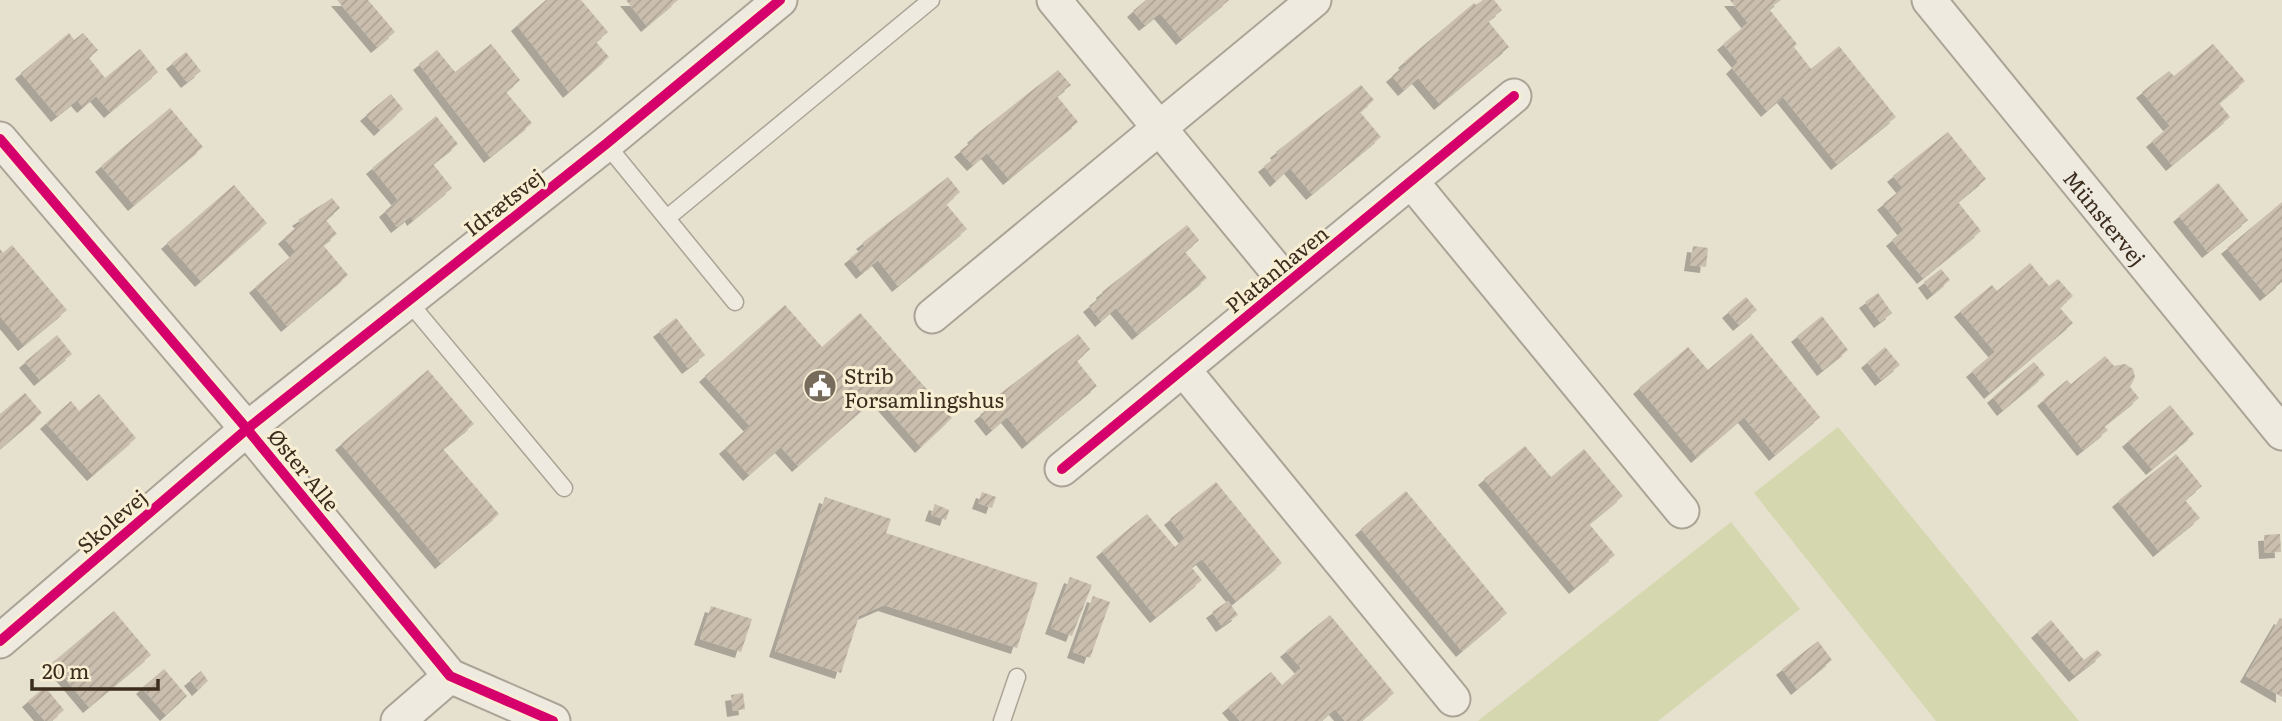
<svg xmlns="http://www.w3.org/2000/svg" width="2282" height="721" font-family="Literata,serif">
  <defs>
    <pattern id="building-hatch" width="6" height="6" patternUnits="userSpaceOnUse" patternTransform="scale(1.75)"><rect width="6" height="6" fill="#cabeae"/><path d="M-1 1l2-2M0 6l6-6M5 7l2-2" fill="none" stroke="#aea395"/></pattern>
    <filter id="shadow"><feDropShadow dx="-6" dy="6" stdDeviation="0" flood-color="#0004"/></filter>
  </defs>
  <rect width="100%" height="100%" fill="#e6e0ce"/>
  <g fill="#d5d7af">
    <polygon points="1838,427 2079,721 1936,721 1754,493"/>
    <polygon points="1731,522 1800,609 1658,721 1478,721"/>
  </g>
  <g fill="url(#building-hatch)" filter="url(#shadow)">
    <polygon points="337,0 368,0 395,32 377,47"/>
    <polygon points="546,0 581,0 608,32 596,42 609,57 569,92 517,25"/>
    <polygon points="626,0 678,0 647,26"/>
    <polygon points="1146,0 1229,0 1182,39 1160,13 1145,25 1133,11"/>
    <polygon points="1483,0 1494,0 1502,10 1488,21 1509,47 1440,104 1418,78 1404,90 1392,76 1406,64 1404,62 1474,3 1476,5"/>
    <polygon points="1730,0 1781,0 1769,9 1797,44 1794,47 1811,69 1839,46 1896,117 1837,164 1783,97 1767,111 1732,68 1738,62 1723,44 1748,23"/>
    <polygon points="69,33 74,40 83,33 98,50 89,58 105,78 140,49 158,72 110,112 96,96 83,107 77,100 57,116 21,73"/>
    <polygon points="491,44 520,80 506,92 532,123 490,157 419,64 437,50 455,72"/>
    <polygon points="2213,44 2245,81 2219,103 2230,117 2172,165 2152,141 2170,126 2142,92 2169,71 2174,76"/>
    <polygon points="186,52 201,71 187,82 172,63"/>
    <polygon points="1058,70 1071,85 1057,96 1078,122 1009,179 987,153 973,165 960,151 975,139 973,137"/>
    <polygon points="1361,85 1374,100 1360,112 1381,137 1312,194 1290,168 1276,181 1264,166 1278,155 1276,152"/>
    <polygon points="391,94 403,109 380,130 366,115"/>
    <polygon points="170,108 203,147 134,205 101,166"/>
    <polygon points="436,116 458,144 433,164 452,188 413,220 411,216 397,227 385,211 398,200 372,168"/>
    <polygon points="1948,132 1986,179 1958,202 1981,231 1923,278 1892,240 1904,230 1883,204 1903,188 1893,176"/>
    <polygon points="948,177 960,192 946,204 967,229 898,286 878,260 862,273 850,258 865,246 862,243"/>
    <polygon points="2218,183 2248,220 2208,252 2179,216"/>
    <polygon points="234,185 267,223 201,281 167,243"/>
    <polygon points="332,198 340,208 326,220 337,234 323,245 348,275 287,326 255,287 296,252 284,238 301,223 298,220"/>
    <polygon points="2282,202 2282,282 2266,295 2227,248"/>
    <polygon points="1187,225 1199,240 1185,252 1207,278 1138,334 1116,308 1101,321 1089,306 1103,295 1102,292"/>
    <polygon points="12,245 67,310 24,345 0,316 0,249 3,253"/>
    <polygon points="1693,246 1708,248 1706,267 1690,265"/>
    <polygon points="2030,263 2049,286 2058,279 2073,296 2060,308 2073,323 1990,393 1972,371 1995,352 1960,311 1992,285 1997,291"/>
    <polygon points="1941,269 1950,280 1933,294 1924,282"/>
    <polygon points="1878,293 1892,313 1880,322 1865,302"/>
    <polygon points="1746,297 1757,310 1739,325 1728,312"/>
    <polygon points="785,305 822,347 860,313 952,418 921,447 877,397 798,466 781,447 749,475 725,448 750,426 705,376"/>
    <polygon points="1822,316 1848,350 1823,370 1797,336"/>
    <polygon points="676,318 705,355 688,368 659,331"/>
    <polygon points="1751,333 1820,417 1775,455 1744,417 1697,457 1639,388 1688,347 1708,370"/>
    <polygon points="1078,334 1090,349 1077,361 1097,386 1028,443 1007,417 992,430 980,415 995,403 992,400"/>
    <polygon points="57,335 72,354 40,380 25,362"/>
    <polygon points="1885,347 1900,365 1881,380 1867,362"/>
    <polygon points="2105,356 2114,366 2125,364 2133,369 2135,377 2130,387 2139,398 2104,426 2108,430 2083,450 2043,400 2067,380 2071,384"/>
    <polygon points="2034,362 2045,375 2003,410 1993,397"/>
    <polygon points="428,370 474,424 443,449 499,514 441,563 341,444"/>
    <polygon points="25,393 42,413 0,449 0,414"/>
    <polygon points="99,394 136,438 93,475 46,423 71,401 79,411"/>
    <polygon points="2170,405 2194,434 2152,469 2128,441"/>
    <polygon points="1525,446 1551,477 1584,449 1623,496 1589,524 1615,555 1575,588 1484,479"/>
    <polygon points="2176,454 2202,486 2185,500 2200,518 2159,551 2118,501"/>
    <polygon points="1216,482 1282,563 1236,601 1202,559 1191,567 1202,580 1156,617 1102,551 1147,514 1175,547 1185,538 1170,519"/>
    <polygon points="1406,491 1507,613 1462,651 1361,529"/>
    <polygon points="982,492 996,497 992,508 978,503"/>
    <polygon points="825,497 891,519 886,533 1038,583 1017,648 884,605 859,616 841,673 775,651"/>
    <polygon points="935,504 949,510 946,520 931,515"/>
    <polygon points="2280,534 2281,552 2265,553 2264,535"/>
    <polygon points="1070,577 1092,585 1072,636 1051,628"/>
    <polygon points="1093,596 1110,602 1090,658 1073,652"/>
    <polygon points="1228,601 1238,615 1222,626 1212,612"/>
    <polygon points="711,606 752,619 741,652 700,639"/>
    <polygon points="114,611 151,655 89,707 52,663"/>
    <polygon points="1330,615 1394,693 1361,721 1345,721 1335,709 1321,721 1240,721 1228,707 1271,672 1282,685 1301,668 1286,651"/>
    <polygon points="2280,618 2282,619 2282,697 2246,676"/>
    <polygon points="2051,620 2084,660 2097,650 2102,655 2075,676 2037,632"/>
    <polygon points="1818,641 1832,660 1797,689 1782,669"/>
    <polygon points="164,669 187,696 166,715 142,688"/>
    <polygon points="201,671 208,681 198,690 190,680"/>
    <polygon points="45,687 64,710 51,721 45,721 28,701"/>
    <polygon points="743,693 745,709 733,711 731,695"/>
  </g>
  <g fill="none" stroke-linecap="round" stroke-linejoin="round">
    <defs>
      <g id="service">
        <polyline points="606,144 735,302"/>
        <polyline points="667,218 931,0"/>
        <polyline points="408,301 564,488"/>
        <polyline points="1002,721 1017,677"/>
      </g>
      <g id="minor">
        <polyline points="1054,0 1287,283"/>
        <path id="s1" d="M1929 0 2282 433"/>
        <polyline points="0,139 247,429 450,676 553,721"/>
        <polyline points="1411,181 1682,511"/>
        <polyline points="932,316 1314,0"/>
        <polyline points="1183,369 1453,699"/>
        <polyline points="1062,469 1514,96"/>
        <polyline points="0,641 247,429 606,144 780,0"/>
        <polyline points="398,721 450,676"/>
      </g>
    </defs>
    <use href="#service" stroke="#aba496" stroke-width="19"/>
    <use href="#minor" stroke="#aba496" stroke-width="37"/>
    <use href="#service" stroke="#eeeae0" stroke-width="16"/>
    <use href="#minor" stroke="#eeeae0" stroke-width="33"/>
    <defs>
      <g id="cycleway">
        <polyline points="0,139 247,429 450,676 553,721"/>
        <polyline points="1062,469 1514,96"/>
        <polyline points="0,641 247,429 606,144 780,0"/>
      </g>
    </defs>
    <use href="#cycleway" stroke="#f7eed3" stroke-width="15"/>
    <use href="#cycleway" stroke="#d6006c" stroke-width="10"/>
  </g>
  <defs>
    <symbol id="civic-disc" viewBox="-11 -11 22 22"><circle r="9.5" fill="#776b5b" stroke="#f7eed3"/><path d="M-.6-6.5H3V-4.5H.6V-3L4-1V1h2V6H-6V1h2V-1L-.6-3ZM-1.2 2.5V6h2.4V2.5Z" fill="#fff"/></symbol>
  </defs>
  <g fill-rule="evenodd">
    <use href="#civic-disc" x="801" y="367" width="38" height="38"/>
  </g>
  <g text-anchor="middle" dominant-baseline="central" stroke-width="6" stroke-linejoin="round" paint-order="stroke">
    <g font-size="21" fill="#3b2c1d" stroke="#f7eed3">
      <text transform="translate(503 201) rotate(-38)">Idrætsvej</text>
      <text stroke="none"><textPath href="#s1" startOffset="280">Münstervej</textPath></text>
      <text transform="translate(1276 268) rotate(-39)">Platanhaven</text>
      <text transform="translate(305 469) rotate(51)">Øster Alle</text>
      <text transform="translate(111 520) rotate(-41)">Skolevej</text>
    </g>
    <g font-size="21" fill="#3b2c1d" stroke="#f7eed3" text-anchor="start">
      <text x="844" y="374">Strib<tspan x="844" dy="24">Forsamlingshus</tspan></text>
    </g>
  </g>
  <path d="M32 679v10h126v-10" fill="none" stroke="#3b2c1d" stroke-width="3.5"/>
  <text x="42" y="679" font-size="21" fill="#3b2c1d" stroke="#f7eed3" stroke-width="5" paint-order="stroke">20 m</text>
</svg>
